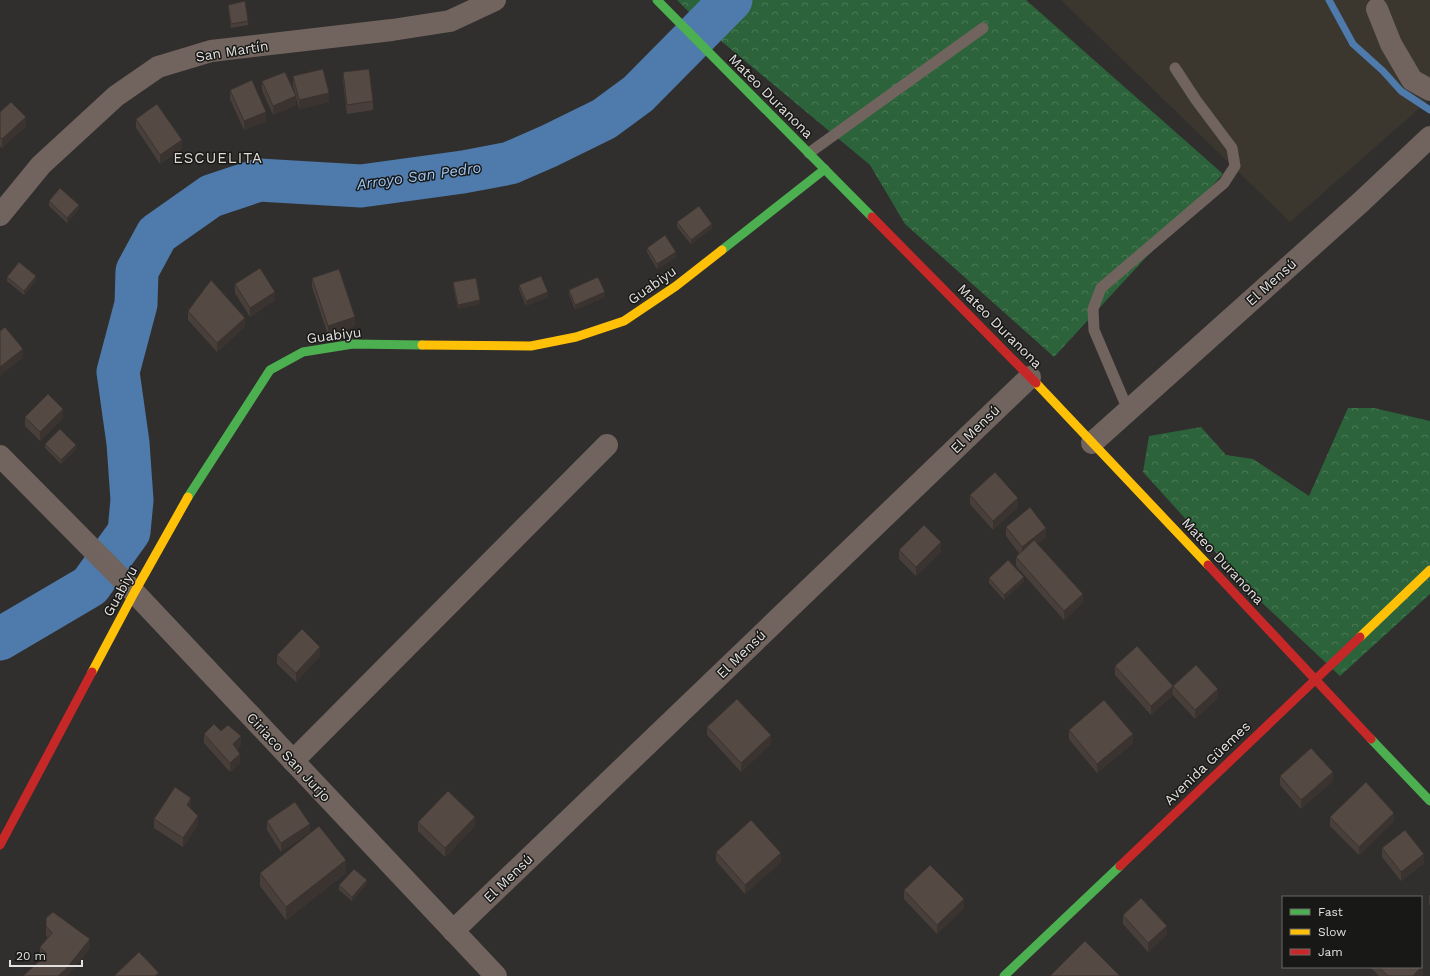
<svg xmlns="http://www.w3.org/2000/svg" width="1430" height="976" font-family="'Work Sans',sans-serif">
  <defs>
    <pattern id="forest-crowns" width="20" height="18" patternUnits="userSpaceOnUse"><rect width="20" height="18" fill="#2c633a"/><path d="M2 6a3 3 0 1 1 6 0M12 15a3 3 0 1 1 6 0" fill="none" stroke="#4a7956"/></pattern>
  </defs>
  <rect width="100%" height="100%" fill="#302f2d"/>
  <polygon fill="#3b372f" points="1061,0 1430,0 1430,99 1290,222"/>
  <g fill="url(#forest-crowns)">
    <polygon points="677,0 1026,0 1223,174 1054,357 905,224 870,165 702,25"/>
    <polygon points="1348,408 1374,408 1430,421 1430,594 1340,676 1258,599 1143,472 1149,436 1201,427 1226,455 1253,459 1309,496"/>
  </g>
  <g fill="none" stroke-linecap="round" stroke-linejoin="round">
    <polyline stroke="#4e7bac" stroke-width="7" points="1329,0 1353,44 1383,71 1401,91 1430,110"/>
    <polyline stroke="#4e7bac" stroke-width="43" points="0,639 90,586 129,532 132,500 128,443 118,372 136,304 137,271 157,234 211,196 259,180 361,186 463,172 510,163 549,146 604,119 638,94 731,0"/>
    <g stroke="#71645e" stroke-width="11">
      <polyline points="809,153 983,28"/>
      <polyline points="1128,410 1094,330 1093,309 1101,288 1224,183 1235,166 1232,148 1196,100 1175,68"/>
    </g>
    <g stroke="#71645e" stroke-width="22">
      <polyline points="1377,9 1391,44 1412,80 1430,90"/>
      <polyline points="0,215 41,165 116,96 158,67 211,51 392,30 450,21 495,0"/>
      <polyline points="1092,443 1361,202 1430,137"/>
      <polyline points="0,456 117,574 496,976"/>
      <polyline points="293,761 607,445"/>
      <polyline points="453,931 1030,377"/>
    </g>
    <g stroke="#4caf50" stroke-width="9">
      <polyline points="657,0 872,217"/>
      <polyline points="722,250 825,169"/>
      <polyline points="188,497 270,370 303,352 353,344 422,345"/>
      <polyline points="1371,739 1430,801"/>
      <polyline points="1004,976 1120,866"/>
    </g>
    <g stroke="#ffc107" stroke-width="9">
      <polyline points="422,345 531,346 576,337 624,321 676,286 722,250"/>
      <polyline points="1036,383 1208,565"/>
      <polyline points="1360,637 1430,570"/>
      <polyline points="92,672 134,593 188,497"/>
    </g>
    <g stroke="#c62828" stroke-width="9">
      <polyline points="872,217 1036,383"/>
      <polyline points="1208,565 1371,739"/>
      <polyline points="0,845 92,672"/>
      <polyline points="1120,866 1360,637"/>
    </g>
  </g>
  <g fill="#483f3a">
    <polygon points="228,5 248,21 248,25 231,28 228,9"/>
    <polygon points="343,72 373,101 373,110 347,114 343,81"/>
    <polygon points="293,76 329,102 299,109 293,85"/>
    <polygon points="262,81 296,105 273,115 262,90"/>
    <polygon points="230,90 266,121 244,130 230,99"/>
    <polygon points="0,112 26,126 2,148 0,146"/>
    <polygon points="136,119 182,149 160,164 136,128"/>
    <polygon points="49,201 79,209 67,223 49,206"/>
    <polygon points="677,222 712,228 691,244 677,227"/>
    <polygon points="647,248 676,257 657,269 647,252"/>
    <polygon points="7,277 36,280 24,295 7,281"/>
    <polygon points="312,278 355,326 328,335 312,287"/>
    <polygon points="453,282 480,304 458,309 453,287"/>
    <polygon points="235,284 275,300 250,317 235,293"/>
    <polygon points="519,285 548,297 526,306 519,289"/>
    <polygon points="569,290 605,297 575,310 569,294"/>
    <polygon points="188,311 245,327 217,352 188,320"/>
    <polygon points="25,417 63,418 40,441 25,426"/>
    <polygon points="45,444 76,449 61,464 45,448"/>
    <polygon points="970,495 1018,507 993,530 970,504"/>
    <polygon points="1006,527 1046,537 1037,544 1083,603 1064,620 1016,566 1016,557 1019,553 1006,536"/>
    <polygon points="899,550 941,551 916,576 899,559"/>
    <polygon points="989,578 1024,581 1004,600 989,583"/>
    <polygon points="277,655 320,656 296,682 277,664"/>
    <polygon points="1115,666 1173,686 1218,698 1195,719 1173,695 1151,715 1115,675"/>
    <polygon points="707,727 771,744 741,772 707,735"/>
    <polygon points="1069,730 1133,743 1097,773 1069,739"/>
    <polygon points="221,731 241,745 237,749 240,763 230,772 204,743 204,734"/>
    <polygon points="1280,776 1333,781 1301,809 1280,785"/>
    <polygon points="295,802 281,852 267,830 267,821"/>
    <polygon points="191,807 190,808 198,825 183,847 154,828 154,819"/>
    <polygon points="1330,817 1394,821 1359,855 1330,826"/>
    <polygon points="418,822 475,826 445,857 418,831"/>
    <polygon points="1382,848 1424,863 1401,881 1382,857"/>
    <polygon points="716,852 781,862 745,894 716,861"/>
    <polygon points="260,873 346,873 286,920 260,886"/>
    <polygon points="367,884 352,901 339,890 339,885"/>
    <polygon points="904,890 964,908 937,934 904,899"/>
    <polygon points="1429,895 1430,895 1430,905 1429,904"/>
    <polygon points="1123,915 1167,935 1148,952 1123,924"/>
    <polygon points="46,918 90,948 67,976 23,976 42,958 40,956 40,947 48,938 46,935"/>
    <polygon points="1370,967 1421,967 1423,974 1422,976 1379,976"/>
  </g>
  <g fill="#3b332f">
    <polygon points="329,93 329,102 299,109 299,100"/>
    <polygon points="296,96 296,105 273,115 273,106"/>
    <polygon points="266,112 266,121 244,130 244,121"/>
    <polygon points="26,117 26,126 2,148 2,139"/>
    <polygon points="182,140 182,149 160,164 160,155"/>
    <polygon points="79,205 79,209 67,223 67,218"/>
    <polygon points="712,224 712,228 691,244 691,240"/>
    <polygon points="676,252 676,257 657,269 657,264"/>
    <polygon points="36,276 36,280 24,295 24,291"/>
    <polygon points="275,292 275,300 250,317 250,308"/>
    <polygon points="548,292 548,297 526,306 526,301"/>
    <polygon points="605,292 605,297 575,310 575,305"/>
    <polygon points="480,300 480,304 458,309 458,305"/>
    <polygon points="355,317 355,326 328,335 328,326"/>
    <polygon points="245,318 245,327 217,352 217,343"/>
    <polygon points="23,349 23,358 0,376 0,367"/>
    <polygon points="63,409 63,418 40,441 40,432"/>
    <polygon points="76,445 76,449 61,464 61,460"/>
    <polygon points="1018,498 1018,507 993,530 993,521"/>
    <polygon points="1046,528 1046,537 1022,556 1022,547"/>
    <polygon points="941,542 941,551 916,576 916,567"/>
    <polygon points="1024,577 1024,581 1004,600 1004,595"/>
    <polygon points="1083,594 1083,603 1064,620 1064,611"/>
    <polygon points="320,647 320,656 296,682 296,673"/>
    <polygon points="1173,686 1173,695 1151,715 1151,706"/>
    <polygon points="1218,689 1218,698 1195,719 1195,710"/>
    <polygon points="1133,734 1133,743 1097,773 1097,764"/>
    <polygon points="771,735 771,744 741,772 741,763"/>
    <polygon points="241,736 241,745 233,753 233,744"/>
    <polygon points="240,754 240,763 230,772 230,763"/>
    <polygon points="1333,772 1333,781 1301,809 1301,800"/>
    <polygon points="191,798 191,807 187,814 187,805"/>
    <polygon points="1394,813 1394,821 1359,855 1359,847"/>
    <polygon points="198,816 198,825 183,847 183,838"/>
    <polygon points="475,817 475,826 445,857 445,848"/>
    <polygon points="310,824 310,833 281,852 281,843"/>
    <polygon points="781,853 781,862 745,894 745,885"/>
    <polygon points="1424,854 1424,863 1401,881 1401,872"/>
    <polygon points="346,860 346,873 286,920 286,907"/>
    <polygon points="367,880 367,884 352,901 352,897"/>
    <polygon points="964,899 964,908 937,934 937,925"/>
    <polygon points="1167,926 1167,935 1148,952 1148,943"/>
    <polygon points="90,939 90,948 67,976 58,976"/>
    <polygon points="1423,965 1423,974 1422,976 1413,976"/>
  </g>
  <g fill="#544943" stroke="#3b332f">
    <polygon points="245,1 248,21 231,24 228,5"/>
    <polygon points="323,69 329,93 299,100 293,76"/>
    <polygon points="369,69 373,101 347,105 343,72"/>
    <polygon points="285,72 296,96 273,106 262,81"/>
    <polygon points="252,80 266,112 244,121 230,90"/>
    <polygon points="11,102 26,117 2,139 0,137 0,112"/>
    <polygon points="157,104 182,140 160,155 136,119"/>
    <polygon points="60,188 79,205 67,218 49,201"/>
    <polygon points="699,206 712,224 691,240 677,222"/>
    <polygon points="665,235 676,252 657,264 647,248"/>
    <polygon points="19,262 36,276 24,291 7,277"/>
    <polygon points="260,268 275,292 250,308 235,284"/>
    <polygon points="339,269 355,317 328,326 312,278"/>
    <polygon points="541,276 548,292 526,301 519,285"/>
    <polygon points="598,277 605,292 575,305 569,290"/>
    <polygon points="476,278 480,300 458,305 453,282"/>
    <polygon points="211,280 245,318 217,343 188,311"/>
    <polygon points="5,327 23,349 0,367 0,331"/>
    <polygon points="48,394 63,409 40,432 25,417"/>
    <polygon points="60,429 76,445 61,460 45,444"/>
    <polygon points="995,472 1018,498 993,521 970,495"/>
    <polygon points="1030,507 1046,528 1022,547 1006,527"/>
    <polygon points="924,525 941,542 916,567 899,550"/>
    <polygon points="1034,540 1083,594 1064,611 1016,557"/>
    <polygon points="1008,560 1024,577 1004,595 989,578"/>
    <polygon points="302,629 320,647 296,673 277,655"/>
    <polygon points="1137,646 1173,686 1196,665 1218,689 1195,710 1173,686 1151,706 1115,666"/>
    <polygon points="737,699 771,735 741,763 707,727"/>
    <polygon points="1104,700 1133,734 1097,764 1069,730"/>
    <polygon points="214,724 221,731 228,725 241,736 233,744 240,754 230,763 204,734"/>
    <polygon points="1311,748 1333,772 1301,800 1280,776"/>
    <polygon points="1366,782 1394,813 1359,847 1330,817"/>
    <polygon points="175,787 191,798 187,805 198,816 183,838 154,819"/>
    <polygon points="448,791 475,817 445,848 418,822"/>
    <polygon points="295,802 310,824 281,843 267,821"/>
    <polygon points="751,820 781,853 745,885 716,852"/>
    <polygon points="319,826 346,860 286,907 260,873"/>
    <polygon points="1405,830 1424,854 1401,872 1382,848"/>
    <polygon points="930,865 964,899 937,925 904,890"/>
    <polygon points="354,869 367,880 352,897 339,885"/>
    <polygon points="1141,898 1167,926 1148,943 1123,915"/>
    <polygon points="53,912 90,939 66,969 58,976 23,976 47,954 40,947 52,933 46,926 46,918"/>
    <polygon points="1085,941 1120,976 1050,976"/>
    <polygon points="139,952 159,973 155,976 114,976"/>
    <polygon points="1421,963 1423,965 1413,976 1388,976 1379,967 1421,967"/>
  </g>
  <g text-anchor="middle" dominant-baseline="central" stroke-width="3" stroke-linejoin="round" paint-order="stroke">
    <g font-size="14" fill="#e3e1df" stroke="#181816">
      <text transform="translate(232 51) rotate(-9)">San Martín</text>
      <text transform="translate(771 96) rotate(45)">Mateo Duranona</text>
      <text transform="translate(1271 282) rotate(-42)">El Mensú</text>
      <text transform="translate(652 285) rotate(-35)">Guabiyu</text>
      <text transform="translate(1000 326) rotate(45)">Mateo Duranona</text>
      <text transform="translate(334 335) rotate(-7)">Guabiyu</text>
      <text transform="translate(975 429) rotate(-44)">El Mensú</text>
      <text transform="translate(1223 561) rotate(47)">Mateo Duranona</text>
      <text transform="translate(120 591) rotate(-61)">Guabiyu</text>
      <text transform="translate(741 654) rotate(-44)">El Mensú</text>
      <text transform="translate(289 757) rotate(47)">Ciriaco San Jurjo</text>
      <text transform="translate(1207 763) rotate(-44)">Avenida Güemes</text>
      <text transform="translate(508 878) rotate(-44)">El Mensú</text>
    </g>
    <g font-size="15" letter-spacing="1" fill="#dfdcd7" stroke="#181816">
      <text x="218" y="158">ESCUELITA</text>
    </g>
    <g font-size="15" font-style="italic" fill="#9ec6f4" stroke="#181816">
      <text transform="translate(419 176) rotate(-8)">Arroyo San Pedro</text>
    </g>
  </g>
  <rect x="1282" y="896" width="140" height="72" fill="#181816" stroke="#696866"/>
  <rect x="1290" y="909" width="20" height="6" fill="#4caf50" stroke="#696866"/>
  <text x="1318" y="916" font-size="12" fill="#e3e1df">Fast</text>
  <rect x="1290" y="929" width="20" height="6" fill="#ffc107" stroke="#696866"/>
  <text x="1318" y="936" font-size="12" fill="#e3e1df">Slow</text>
  <rect x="1290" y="949" width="20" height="6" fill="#c62828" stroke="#696866"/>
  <text x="1318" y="956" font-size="12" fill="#e3e1df">Jam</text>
  <path d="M10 960v6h72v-6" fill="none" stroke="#e3e1df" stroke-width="2"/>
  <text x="16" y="960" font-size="12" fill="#e3e1df" stroke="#181816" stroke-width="3" paint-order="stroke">20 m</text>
</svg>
